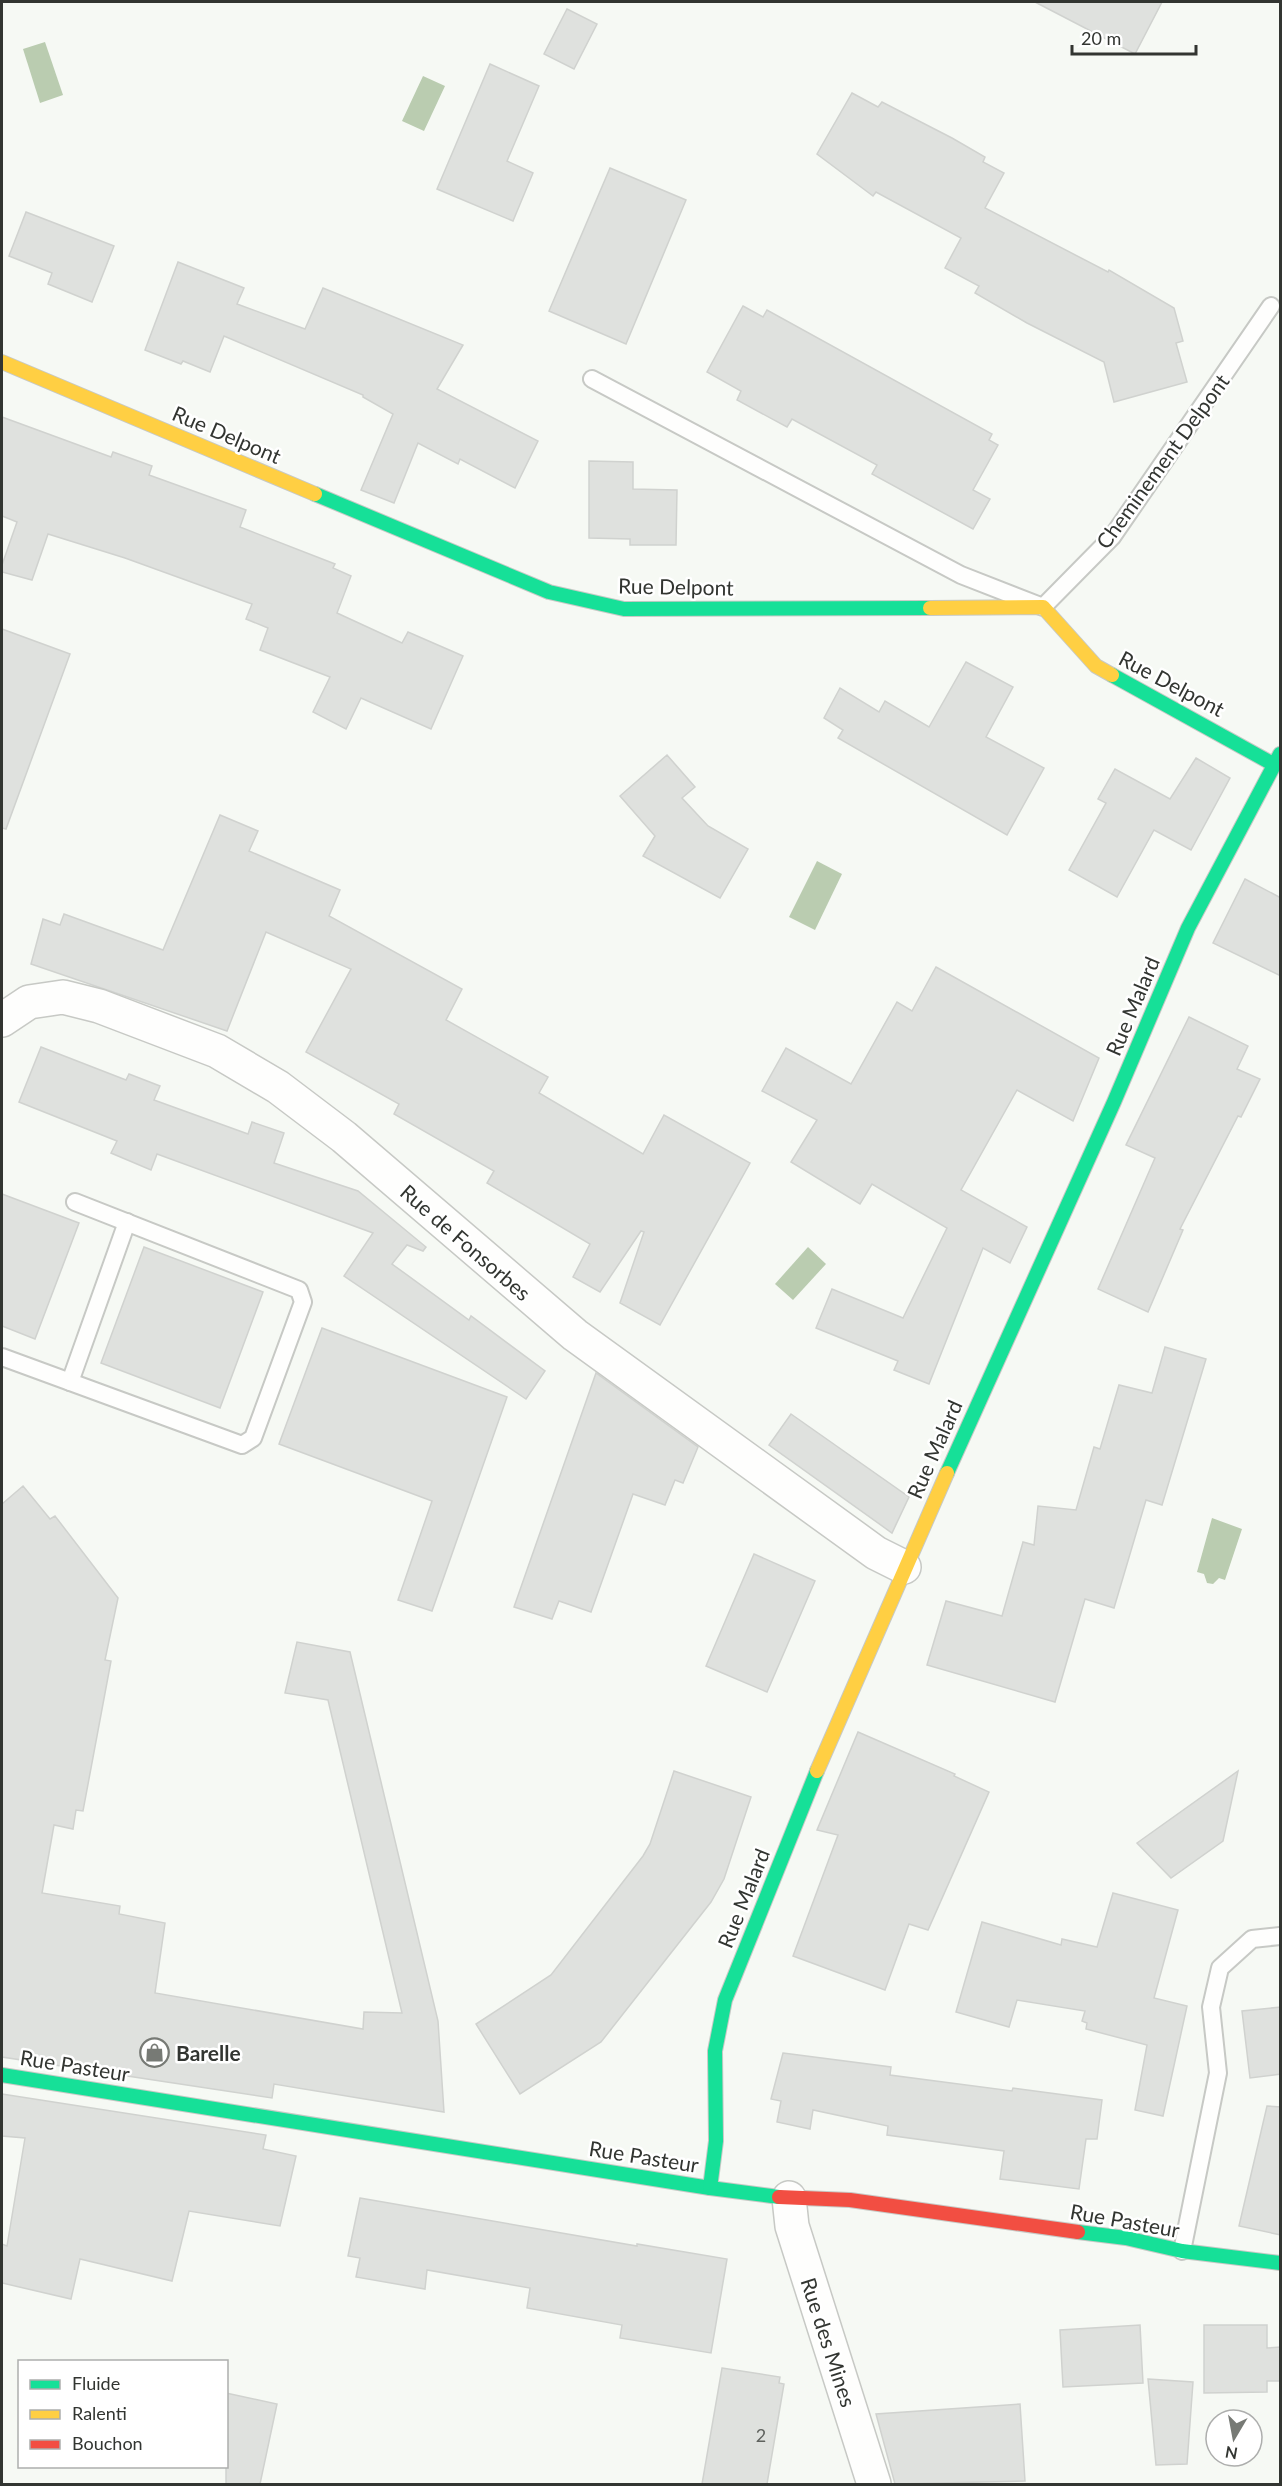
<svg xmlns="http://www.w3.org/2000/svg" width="1282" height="2486" font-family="Lato,sans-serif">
  <rect width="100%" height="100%" fill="#f6f9f4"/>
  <g fill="#baccb0">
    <polygon points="45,42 63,95 40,103 23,49"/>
    <polygon points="423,76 445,86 424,131 402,121"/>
    <polygon points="817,861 842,874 815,930 789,917"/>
    <polygon points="808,1247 826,1264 793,1300 775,1284"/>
    <polygon points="1212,1518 1242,1529 1225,1580 1219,1578 1213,1584 1207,1583 1204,1574 1197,1572"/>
  </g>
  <g fill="#dfe1de" stroke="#d0d2cf" stroke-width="1.5">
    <polygon points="1035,2 1162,2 1135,54"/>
    <polygon points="567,9 597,24 574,69 544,54"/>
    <polygon points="490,64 539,86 507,161 533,173 513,221 437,189"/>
    <polygon points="852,93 878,107 882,102 952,138 985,157 983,162 1004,173 985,208 1108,272 1109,270 1174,308 1183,341 1176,343 1187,382 1114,402 1104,362 1027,323 975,293 979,286 945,268 961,238 876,192 873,196 817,154"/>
    <polygon points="610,168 686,200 626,344 549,311"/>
    <polygon points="26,212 114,246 92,302 48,284 52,273 9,256"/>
    <polygon points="178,262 244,288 237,304 305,329 323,288 463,345 437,389 538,441 515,488 460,459 458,464 418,443 394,503 361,490 393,414 363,397 363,395 224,336 210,372 183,361 181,364 145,350"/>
    <polygon points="743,306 763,317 767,310 992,434 989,440 998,445 973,490 990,499 973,529 872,474 877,465 792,419 787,427 737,400 741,391 707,372"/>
    <polygon points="2,417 111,457 113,452 152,466 149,475 246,510 240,527 335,564 333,568 351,576 337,613 402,643 408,632 463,656 431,729 361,698 346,729 313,712 330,677 260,650 268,628 246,619 252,604 125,558 48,534 32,580 2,572 2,565 17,522 2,516"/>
    <polygon points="589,461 633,462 633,489 677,490 676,545 630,545 630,539 589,538"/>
    <polygon points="2,629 70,654 6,829 2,828"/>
    <polygon points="966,662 1013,687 986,737 1044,768 1007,835 838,738 843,730 824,718 840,688 879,712 885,701 929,727"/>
    <polygon points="667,755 695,787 682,798 708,826 748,849 720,898 643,856 655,836 620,796"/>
    <polygon points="1196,758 1230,778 1191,850 1154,830 1117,897 1069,870 1106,803 1098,799 1115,769 1170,799"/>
    <polygon points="220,815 258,831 249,851 340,890 329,916 462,989 446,1020 548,1077 539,1093 643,1154 664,1115 750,1163 660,1325 620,1303 644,1232 641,1231 600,1292 573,1277 590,1244 487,1183 494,1171 394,1114 399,1104 306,1052 351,969 266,932 227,1031 31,964 43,919 60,925 64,914 163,950"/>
    <polygon points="1245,879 1281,898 1281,976 1213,943"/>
    <polygon points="936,967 1099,1058 1073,1121 1017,1090 961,1190 1027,1227 1010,1263 983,1248 929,1384 894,1370 898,1361 816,1328 832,1289 903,1318 947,1228 872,1184 860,1204 791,1162 817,1120 762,1091 786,1048 851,1084 897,1002 912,1011"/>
    <polygon points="1189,1017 1248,1046 1237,1069 1260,1079 1241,1117 1238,1116 1180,1229 1183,1230 1148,1312 1098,1289 1155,1158 1126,1145"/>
    <polygon points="41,1047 126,1080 129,1074 160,1086 154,1100 248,1134 252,1122 284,1133 274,1163 358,1191 426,1247 423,1251 407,1245 392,1264 469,1320 471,1316 545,1371 526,1399 344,1276 373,1233 157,1154 151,1170 111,1153 117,1141 19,1102"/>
    <polygon points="2,1194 79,1223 35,1339 2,1326"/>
    <polygon points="144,1247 263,1292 220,1408 101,1363"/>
    <polygon points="322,1328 507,1397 432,1611 398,1600 432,1501 279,1444"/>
    <polygon points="1165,1347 1206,1359 1162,1505 1146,1500 1114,1608 1085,1599 1055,1702 927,1665 946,1601 1002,1616 1023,1542 1034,1545 1038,1506 1076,1510 1094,1447 1100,1449 1119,1385 1152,1393"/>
    <polygon points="596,1373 698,1447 683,1483 675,1480 665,1505 633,1494 591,1612 559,1601 552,1619 514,1607"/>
    <polygon points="791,1414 909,1497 892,1533 769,1445"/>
    <polygon points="23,1486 50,1519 55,1516 118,1598 105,1660 111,1661 83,1811 76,1810 73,1829 54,1825 42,1893 120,1906 119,1914 165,1923 155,1993 363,2029 364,2012 402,2013 328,1700 285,1693 297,1642 350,1652 438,2021 444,2112 274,2084 272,2098 2,2057 2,1504"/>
    <polygon points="754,1554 815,1581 767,1692 706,1666"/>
    <polygon points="858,1732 955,1774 954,1776 989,1792 928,1930 909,1924 885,1990 793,1956 838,1835 817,1830"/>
    <polygon points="674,1771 751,1797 724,1879 711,1902 601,2042 520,2094 476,2024 551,1975 643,1856 650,1844"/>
    <polygon points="1238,1771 1223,1841 1171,1878 1137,1843"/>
    <polygon points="1113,1893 1178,1910 1154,1998 1187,2006 1163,2116 1135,2110 1147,2045 1086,2029 1087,2023 1082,2021 1085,2011 1017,2000 1009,2027 956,2012 982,1922 1061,1945 1062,1939 1097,1947"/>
    <polygon points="1281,2007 1281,2074 1250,2078 1242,2011"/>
    <polygon points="783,2053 891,2067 890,2075 1012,2091 1013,2088 1102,2100 1097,2139 1086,2139 1079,2189 1000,2179 1004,2151 887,2135 888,2126 813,2110 810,2129 777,2122 781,2101 771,2099"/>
    <polygon points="2,2094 266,2135 263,2149 296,2156 280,2226 189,2211 172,2281 80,2259 71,2299 2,2283 2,2244 7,2246 25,2138 2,2136"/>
    <polygon points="1267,2106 1281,2107 1281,2235 1239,2226"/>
    <polygon points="360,2198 637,2246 637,2244 727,2259 711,2353 620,2338 622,2325 527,2308 530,2288 427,2270 425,2289 356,2277 360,2258 348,2256"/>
    <polygon points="1140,2325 1143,2383 1063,2387 1060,2330"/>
    <polygon points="1204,2325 1267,2325 1267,2348 1281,2347 1281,2381 1267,2381 1267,2392 1204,2393"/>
    <polygon points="722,2368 780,2377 779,2383 784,2384 767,2484 702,2484"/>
    <polygon points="1148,2379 1193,2382 1187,2464 1156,2465"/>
    <polygon points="226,2393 277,2404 260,2484 226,2484"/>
    <polygon points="1020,2404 1025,2481 895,2484 876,2414"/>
  </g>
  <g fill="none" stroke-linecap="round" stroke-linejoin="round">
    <defs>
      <g id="lane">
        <polyline points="592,379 961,575 1043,607 1112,537 1271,306"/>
        <polyline points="2,1357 242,1445 253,1438 303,1302 299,1290 75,1202"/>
        <polyline points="70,1382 127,1222"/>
        <polyline points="1182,2251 1218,2073 1211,2007 1220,1968 1252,1939 1280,1936"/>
      </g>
      <g id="street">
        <polyline points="2,1020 29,1002 63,997 99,1006 217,1051 278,1087 344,1137 575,1335 876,1553 904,1567"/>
        <polyline points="789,2198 792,2226 874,2484"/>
      </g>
      <g id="fast">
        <polyline points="315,494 549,592 624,609 930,608"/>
        <polyline points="1112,675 1273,764"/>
        <polyline points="947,1473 1114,1102 1188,928 1280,754"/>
        <polyline points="2,2075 710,2188 779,2197"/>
        <polyline points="710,2188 716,2141 715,2051 725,2000 817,1771"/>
        <polyline points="1078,2232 1126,2238 1182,2251 1280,2263"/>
      </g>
      <g id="slow">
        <polyline points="2,362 315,494"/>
        <polyline points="930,608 1043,607 1096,666 1112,675"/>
        <polyline points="817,1771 947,1473"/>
      </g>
      <polyline id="jam" points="779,2197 850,2200 1078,2232"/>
    </defs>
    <use href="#lane" stroke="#c7c9c5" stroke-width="20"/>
    <use href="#street" stroke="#c7c9c5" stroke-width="36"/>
    <use href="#fast" stroke="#c7c9c5" stroke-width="16"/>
    <use href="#slow" stroke="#c7c9c5" stroke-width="16"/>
    <use href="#jam" stroke="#c7c9c5" stroke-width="16"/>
    <use href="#lane" stroke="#fefefd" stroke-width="16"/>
    <use href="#street" stroke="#fefefd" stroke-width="33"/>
    <use href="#fast" stroke="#16e098" stroke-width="14"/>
    <use href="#slow" stroke="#ffcf43" stroke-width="14"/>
    <use href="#jam" stroke="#f24e42" stroke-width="14"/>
  </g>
  <defs>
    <symbol id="shop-ring" viewBox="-11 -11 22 22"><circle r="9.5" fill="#fff" stroke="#777a75" stroke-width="1.5"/><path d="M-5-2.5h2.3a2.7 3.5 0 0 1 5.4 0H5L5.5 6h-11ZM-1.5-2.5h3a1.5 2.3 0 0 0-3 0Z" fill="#777a75"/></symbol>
  </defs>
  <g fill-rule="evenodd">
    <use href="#shop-ring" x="138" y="2036" width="33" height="33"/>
  </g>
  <g text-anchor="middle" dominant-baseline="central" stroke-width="5" stroke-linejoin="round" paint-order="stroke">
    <g font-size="18" fill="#5f625e">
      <text x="761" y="2435">2</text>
    </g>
    <g font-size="21" fill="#323531" stroke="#fff">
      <text transform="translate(227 434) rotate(23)">Rue Delpont</text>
      <text transform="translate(1162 461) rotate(-54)">Cheminement Delpont</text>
      <text transform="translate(676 586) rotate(1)">Rue Delpont</text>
      <text transform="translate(1172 683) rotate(28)">Rue Delpont</text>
      <text transform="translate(1132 1006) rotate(-67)">Rue Malard</text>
      <text transform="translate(466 1242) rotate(41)">Rue de Fonsorbes</text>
      <text transform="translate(934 1449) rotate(-66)">Rue Malard</text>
      <text transform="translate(743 1898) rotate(-68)">Rue Malard</text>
      <text transform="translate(75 2065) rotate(9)">Rue Pasteur</text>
      <text transform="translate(644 2156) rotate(9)">Rue Pasteur</text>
      <text transform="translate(1125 2220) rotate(10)">Rue Pasteur</text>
      <text transform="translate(829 2342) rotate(72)">Rue des Mines</text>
    </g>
    <g font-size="21" font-weight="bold" fill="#323531" stroke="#fff" text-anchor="start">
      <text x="176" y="2052">Barelle</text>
    </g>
  </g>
  <rect width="1282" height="2486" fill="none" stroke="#323531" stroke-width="6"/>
  <rect x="18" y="2360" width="210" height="108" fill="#ffffff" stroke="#adaead" stroke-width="1.5"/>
  <rect x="30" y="2380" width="30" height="9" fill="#16e098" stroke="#adaead" stroke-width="1.5"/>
  <text x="72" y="2390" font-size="18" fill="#323531">Fluide</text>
  <rect x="30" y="2410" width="30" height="9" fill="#ffcf43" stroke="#adaead" stroke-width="1.5"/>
  <text x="72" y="2420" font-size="18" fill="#323531">Ralenti</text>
  <rect x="30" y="2440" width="30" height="9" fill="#f24e42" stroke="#adaead" stroke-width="1.5"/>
  <text x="72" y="2450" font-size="18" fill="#323531">Bouchon</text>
  <g transform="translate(1234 2438) rotate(190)"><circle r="28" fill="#ffffff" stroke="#adaead" stroke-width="1.5"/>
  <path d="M0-4.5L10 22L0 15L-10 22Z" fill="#777a75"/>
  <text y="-9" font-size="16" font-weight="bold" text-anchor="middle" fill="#323531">N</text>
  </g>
  <path d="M1072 45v9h124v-9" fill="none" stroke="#323531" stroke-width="3"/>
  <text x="1081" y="45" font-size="18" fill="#323531" stroke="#ffffff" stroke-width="4.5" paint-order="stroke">20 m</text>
</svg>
